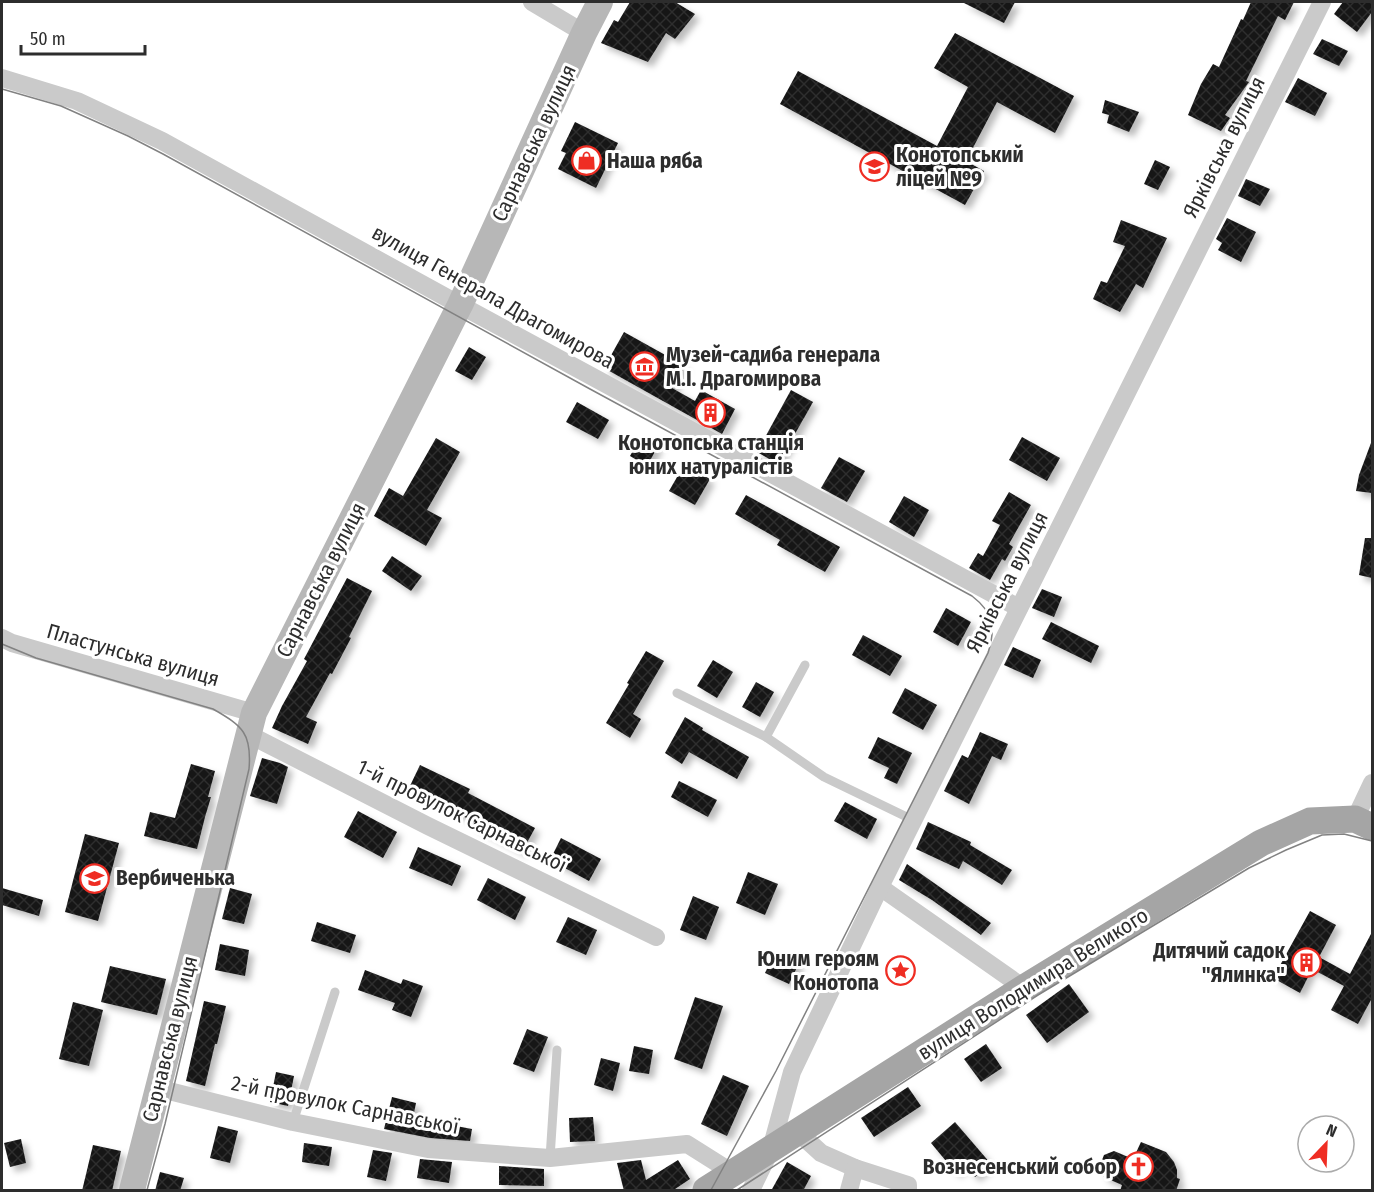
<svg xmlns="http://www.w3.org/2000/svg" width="1374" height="1192" font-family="'Fira Sans Condensed',sans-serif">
  <defs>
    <pattern id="building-cross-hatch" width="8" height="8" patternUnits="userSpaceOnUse" patternTransform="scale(1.5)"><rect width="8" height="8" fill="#141414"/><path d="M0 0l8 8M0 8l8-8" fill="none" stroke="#2e2e2e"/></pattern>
    <filter id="shadow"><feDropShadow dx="5" dy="5" stdDeviation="3" flood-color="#0004"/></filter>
  </defs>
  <rect width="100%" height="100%" fill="#fff"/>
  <g fill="url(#building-cross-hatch)" filter="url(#shadow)">
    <polygon points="630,2 675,2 695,14 675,39 666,33 648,62 601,43 614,20 618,22"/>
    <polygon points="962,2 1015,2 1004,23"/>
    <polygon points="1251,2 1294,2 1285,20 1278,16 1246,81 1249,82 1225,115 1230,118 1221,131 1188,115 1201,84 1213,64 1219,67 1241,19 1243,20"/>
    <polygon points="1343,2 1372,2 1372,12 1357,32 1334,14"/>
    <polygon points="955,33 1074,96 1055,133 997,102 966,161 984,171 965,205 780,104 798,71 937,146 968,87 934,68"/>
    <polygon points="1322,39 1348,51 1339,66 1313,54"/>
    <polygon points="1298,78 1327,93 1315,116 1285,102"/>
    <polygon points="1105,100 1139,112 1129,132 1107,123 1109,115 1102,113"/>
    <polygon points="575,122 618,143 596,188 558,169 566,153 561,151"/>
    <polygon points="1155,160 1170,167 1158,190 1144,184"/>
    <polygon points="1246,179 1270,189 1260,206 1238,196"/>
    <polygon points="1227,218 1256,232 1241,262 1218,250 1222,243 1216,239"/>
    <polygon points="1121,220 1167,238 1143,288 1136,284 1120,312 1093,299 1101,281 1107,283 1125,246 1113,242"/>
    <polygon points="624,332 685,366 672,388 695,401 701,390 735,409 722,434 604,368"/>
    <polygon points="469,347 486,357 472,380 455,371"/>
    <polygon points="791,390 813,402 778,464 757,452"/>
    <polygon points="577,402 609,420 598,439 566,422"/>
    <polygon points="641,436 658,446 647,466 630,456"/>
    <polygon points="1022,437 1060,458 1047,481 1009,460"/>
    <polygon points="436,438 460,452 427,510 442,518 426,546 374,516 389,488 403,496"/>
    <polygon points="1371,443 1372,443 1372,493 1356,491 1359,475"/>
    <polygon points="839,457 865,471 847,502 821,488"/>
    <polygon points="684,465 710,479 695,505 669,491"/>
    <polygon points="1009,492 1031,505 1009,544 1013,547 1005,561 1002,559 990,580 969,568 978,553 983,556 1000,525 992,521"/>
    <polygon points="746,495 840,547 825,572 777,545 780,540 735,514"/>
    <polygon points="904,496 929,510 914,537 889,522"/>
    <polygon points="1365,538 1372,538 1372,578 1359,575"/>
    <polygon points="392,556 422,576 411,591 382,571"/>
    <polygon points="347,578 372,591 349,637 351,638 332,674 330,673 306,717 317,722 308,744 272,728 282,706 307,661 304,659"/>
    <polygon points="1042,589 1062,597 1054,617 1032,608"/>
    <polygon points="946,608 971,622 958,646 933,632"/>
    <polygon points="1051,622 1099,646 1091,663 1042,639"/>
    <polygon points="863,635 902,656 890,676 852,655"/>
    <polygon points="1013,647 1041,660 1033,678 1004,665"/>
    <polygon points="646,651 664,661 633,714 641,719 630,738 606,723 629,684 627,683"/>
    <polygon points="713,660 733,672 717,698 697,686"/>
    <polygon points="756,682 774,692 760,717 742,707"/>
    <polygon points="905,688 937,705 923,730 892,713"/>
    <polygon points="685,717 703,728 702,730 749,757 737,779 689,752 682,764 665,753"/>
    <polygon points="980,732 1008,744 1001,760 992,756 969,804 944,791 962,755 968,758"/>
    <polygon points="878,737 912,753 897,784 884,778 889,768 868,758"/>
    <polygon points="262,758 280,763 288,767 277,804 250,796"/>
    <polygon points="191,764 215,771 208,797 211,797 205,817 197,849 144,836 150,812 175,818"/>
    <polygon points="420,765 470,789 468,793 535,828 522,852 473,826 475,822 408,790"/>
    <polygon points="679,781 717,800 708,817 671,797"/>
    <polygon points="845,802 877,819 867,839 834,821"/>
    <polygon points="358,811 397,832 383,858 344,837"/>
    <polygon points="928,822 971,842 970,845 1012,870 1002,885 963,861 959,869 916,849"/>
    <polygon points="85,834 119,843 98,921 65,912"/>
    <polygon points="561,838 601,859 589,881 550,860"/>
    <polygon points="418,847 461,866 452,886 409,868"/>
    <polygon points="907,864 991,923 981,935 932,900 899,880"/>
    <polygon points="748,872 778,884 765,915 736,903"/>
    <polygon points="488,878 526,897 515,920 477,900"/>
    <polygon points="2,888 43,900 39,916 2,905"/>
    <polygon points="230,888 252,894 244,924 222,919"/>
    <polygon points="693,896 719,907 706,940 680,930"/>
    <polygon points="1310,911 1336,925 1319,957 1350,974 1372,932 1372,998 1358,1024 1331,1010 1344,986 1312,969 1300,993 1273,978"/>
    <polygon points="568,917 597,930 586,955 556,942"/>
    <polygon points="317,922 356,935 350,953 311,941"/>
    <polygon points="220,944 249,950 245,976 215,970"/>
    <polygon points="775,952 799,963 789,984 765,973"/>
    <polygon points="110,966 166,979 157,1015 101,1002"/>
    <polygon points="365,970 401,984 403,979 423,986 411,1017 392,1010 395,1003 358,990"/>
    <polygon points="1069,984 1089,1012 1047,1043 1026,1015"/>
    <polygon points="695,997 723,1006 702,1069 674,1059"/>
    <polygon points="204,1001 226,1006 217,1044 215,1044 205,1086 186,1081"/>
    <polygon points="73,1002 103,1010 89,1066 59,1059"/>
    <polygon points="527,1029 548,1037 534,1072 513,1064"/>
    <polygon points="986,1044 1002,1068 981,1082 964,1059"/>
    <polygon points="634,1046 653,1050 649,1074 629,1071"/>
    <polygon points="601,1058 620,1063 613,1091 594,1085"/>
    <polygon points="276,1072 294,1076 288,1106 270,1102"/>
    <polygon points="723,1075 749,1086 727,1136 701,1124"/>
    <polygon points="908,1087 921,1106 874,1137 861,1118"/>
    <polygon points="392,1097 416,1103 413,1118 472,1129 470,1141 430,1138 384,1129"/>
    <polygon points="593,1117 595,1141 570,1142 569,1118"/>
    <polygon points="955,1122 991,1164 975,1177 965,1165 956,1173 931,1143"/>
    <polygon points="218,1126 238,1131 230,1163 210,1158"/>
    <polygon points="21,1139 26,1163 10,1167 4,1143"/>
    <polygon points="1141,1142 1166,1152 1174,1162 1177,1170 1177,1178 1180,1179 1176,1191 1120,1191 1122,1185 1104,1177 1100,1165 1104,1155 1114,1151 1133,1159"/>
    <polygon points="304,1143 332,1147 329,1166 302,1162"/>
    <polygon points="93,1145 121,1151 112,1191 82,1191"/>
    <polygon points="373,1150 392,1153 386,1181 367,1177"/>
    <polygon points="420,1159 452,1162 449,1183 417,1178"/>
    <polygon points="641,1160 646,1180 678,1160 690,1179 672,1191 624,1191 617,1163"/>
    <polygon points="787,1162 811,1176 803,1191 771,1191"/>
    <polygon points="499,1166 544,1169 544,1186 499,1185"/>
    <polygon points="160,1172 184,1178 180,1191 155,1191"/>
  </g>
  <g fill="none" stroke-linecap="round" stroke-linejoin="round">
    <g stroke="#cacaca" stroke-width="9">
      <polyline points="677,693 766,737 824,777 913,820"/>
      <polyline points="766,737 805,665"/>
      <polyline points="293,1122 335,992"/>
      <polyline points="550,1158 557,1050"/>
    </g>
    <g stroke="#cacaca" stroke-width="18">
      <polyline points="532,2 584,33"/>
      <polyline points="2,78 77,101 162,141 460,305 1019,608"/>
      <polyline points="2,638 12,643 254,713"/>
      <polyline points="248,734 428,826 656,937"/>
      <polyline points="1355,819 1372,783"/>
      <polyline points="880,887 1024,988"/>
      <polyline points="157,1088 293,1122 428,1149 550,1158 687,1144 733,1173"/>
      <polyline points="798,1132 821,1153 855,1168 908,1185 908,1190"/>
      <polyline points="751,1190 771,1149 792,1072 880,887 1322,2"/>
      <polyline points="849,1190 855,1168"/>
    </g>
    <polyline stroke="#b7b7b7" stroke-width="26" points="132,1190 254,713 460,305 584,33 600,2"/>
    <polyline stroke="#a5a5a5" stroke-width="27" points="706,1190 1024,988 1261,843 1310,821 1355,819 1372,827"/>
    <g stroke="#828282" stroke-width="1.5">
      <path d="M2 89 61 106 128 136 163 154 590 389 972 596C994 613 996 628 988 653L776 1071 711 1190"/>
      <path d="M2 644 36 658 213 709C243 726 252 734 249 769L165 1124 147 1190"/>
      <polyline points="737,1190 1038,995 1249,868 1286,850 1322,835 1344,834 1372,841"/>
    </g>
  </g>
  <defs>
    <symbol id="shop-ring" viewBox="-11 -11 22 22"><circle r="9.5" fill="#fff" stroke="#ef2d23" stroke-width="1.5"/><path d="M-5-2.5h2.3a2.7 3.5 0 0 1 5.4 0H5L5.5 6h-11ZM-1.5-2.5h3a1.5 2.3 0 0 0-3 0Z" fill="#ef2d23"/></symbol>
    <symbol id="school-ring" viewBox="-11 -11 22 22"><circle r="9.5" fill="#fff" stroke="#ef2d23" stroke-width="1.5"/><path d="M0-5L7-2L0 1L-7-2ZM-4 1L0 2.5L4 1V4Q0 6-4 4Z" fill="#ef2d23"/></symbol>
    <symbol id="museum-ring" viewBox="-11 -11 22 22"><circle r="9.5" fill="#fff" stroke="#ef2d23" stroke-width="1.5"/><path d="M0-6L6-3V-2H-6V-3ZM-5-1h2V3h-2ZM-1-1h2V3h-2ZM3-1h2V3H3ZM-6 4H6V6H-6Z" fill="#ef2d23"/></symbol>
    <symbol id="building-ring" viewBox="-11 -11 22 22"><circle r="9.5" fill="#fff" stroke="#ef2d23" stroke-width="1.5"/><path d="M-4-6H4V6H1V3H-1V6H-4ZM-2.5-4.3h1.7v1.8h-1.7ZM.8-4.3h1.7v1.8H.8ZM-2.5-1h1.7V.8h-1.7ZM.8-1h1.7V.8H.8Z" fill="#ef2d23"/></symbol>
    <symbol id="sight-ring" viewBox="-11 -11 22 22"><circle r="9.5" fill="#fff" stroke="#ef2d23" stroke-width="1.5"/><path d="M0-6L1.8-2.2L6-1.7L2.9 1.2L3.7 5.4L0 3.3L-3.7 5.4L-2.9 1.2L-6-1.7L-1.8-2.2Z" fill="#ef2d23"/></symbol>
    <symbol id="church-ring" viewBox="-11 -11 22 22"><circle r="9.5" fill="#fff" stroke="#ef2d23" stroke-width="1.5"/><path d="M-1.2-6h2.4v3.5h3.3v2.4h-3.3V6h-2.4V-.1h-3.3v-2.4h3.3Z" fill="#ef2d23"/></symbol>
  </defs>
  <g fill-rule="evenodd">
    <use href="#shop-ring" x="570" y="144" width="33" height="33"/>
    <use href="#school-ring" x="858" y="150" width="33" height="33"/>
    <use href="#museum-ring" x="628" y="350" width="33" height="33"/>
    <use href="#building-ring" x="694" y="396" width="33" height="33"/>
    <use href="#school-ring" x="78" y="862" width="33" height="33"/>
    <use href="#building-ring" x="1290" y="946" width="33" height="33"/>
    <use href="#sight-ring" x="884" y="954" width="33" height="33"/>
    <use href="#church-ring" x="1122" y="1150" width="33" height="33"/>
  </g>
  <g text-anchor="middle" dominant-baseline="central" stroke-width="6" stroke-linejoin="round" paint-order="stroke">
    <g font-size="21" fill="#2d2d2d" stroke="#fff">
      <text transform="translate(534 143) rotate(-65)">Сарнавська вулиця</text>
      <text transform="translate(1224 147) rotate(-63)">Ярківська вулиця</text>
      <text transform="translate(493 297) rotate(29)">вулиця Генерала Драгомирова</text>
      <text transform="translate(321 580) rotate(-63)">Сарнавська вулиця</text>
      <text transform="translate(1007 582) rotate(-63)">Ярківська вулиця</text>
      <text transform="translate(133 655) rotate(16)">Пластунська вулиця</text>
      <text transform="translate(462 816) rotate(26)">1-й провулок Сарнавської</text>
      <text transform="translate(1033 984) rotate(-32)">вулиця Володимира Великого</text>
      <text transform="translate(170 1039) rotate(-76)">Сарнавська вулиця</text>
      <text transform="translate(345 1105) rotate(11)">2-й провулок Сарнавської</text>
    </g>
    <g font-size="21" font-weight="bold" fill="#2d2d2d" stroke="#fff" text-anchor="start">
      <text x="896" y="155">Конотопський<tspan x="896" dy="24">ліцей №9</tspan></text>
      <text x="607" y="161">Наша ряба</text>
      <text x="666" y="355">Музей-садиба генерала<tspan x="666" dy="24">М.І. Драгомирова</tspan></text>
      <text x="711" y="443" text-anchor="middle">Конотопська станція<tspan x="711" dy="24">юних натуралістів</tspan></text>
      <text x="116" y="878">Вербиченька</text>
      <text x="1285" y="951" text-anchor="end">Дитячий садок<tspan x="1285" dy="24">"Ялинка"</tspan></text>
      <text x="879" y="959" text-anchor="end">Юним героям<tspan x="879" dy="24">Конотопа</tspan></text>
      <text x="1117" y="1167" text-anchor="end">Вознесенський собор</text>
    </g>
  </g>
  <rect width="1374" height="1192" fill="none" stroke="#2d2d2d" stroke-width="6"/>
  <g transform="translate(1326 1144) rotate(23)"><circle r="28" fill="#ffffff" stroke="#ababab" stroke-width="1.5"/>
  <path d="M0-4.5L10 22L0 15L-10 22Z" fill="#ef2d23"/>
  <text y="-9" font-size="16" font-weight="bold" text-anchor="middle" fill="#2d2d2d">N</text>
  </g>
  <path d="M21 45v9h124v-9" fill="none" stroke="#2d2d2d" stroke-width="3"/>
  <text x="30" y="45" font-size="18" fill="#2d2d2d" stroke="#ffffff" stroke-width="4.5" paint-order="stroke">50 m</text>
</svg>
